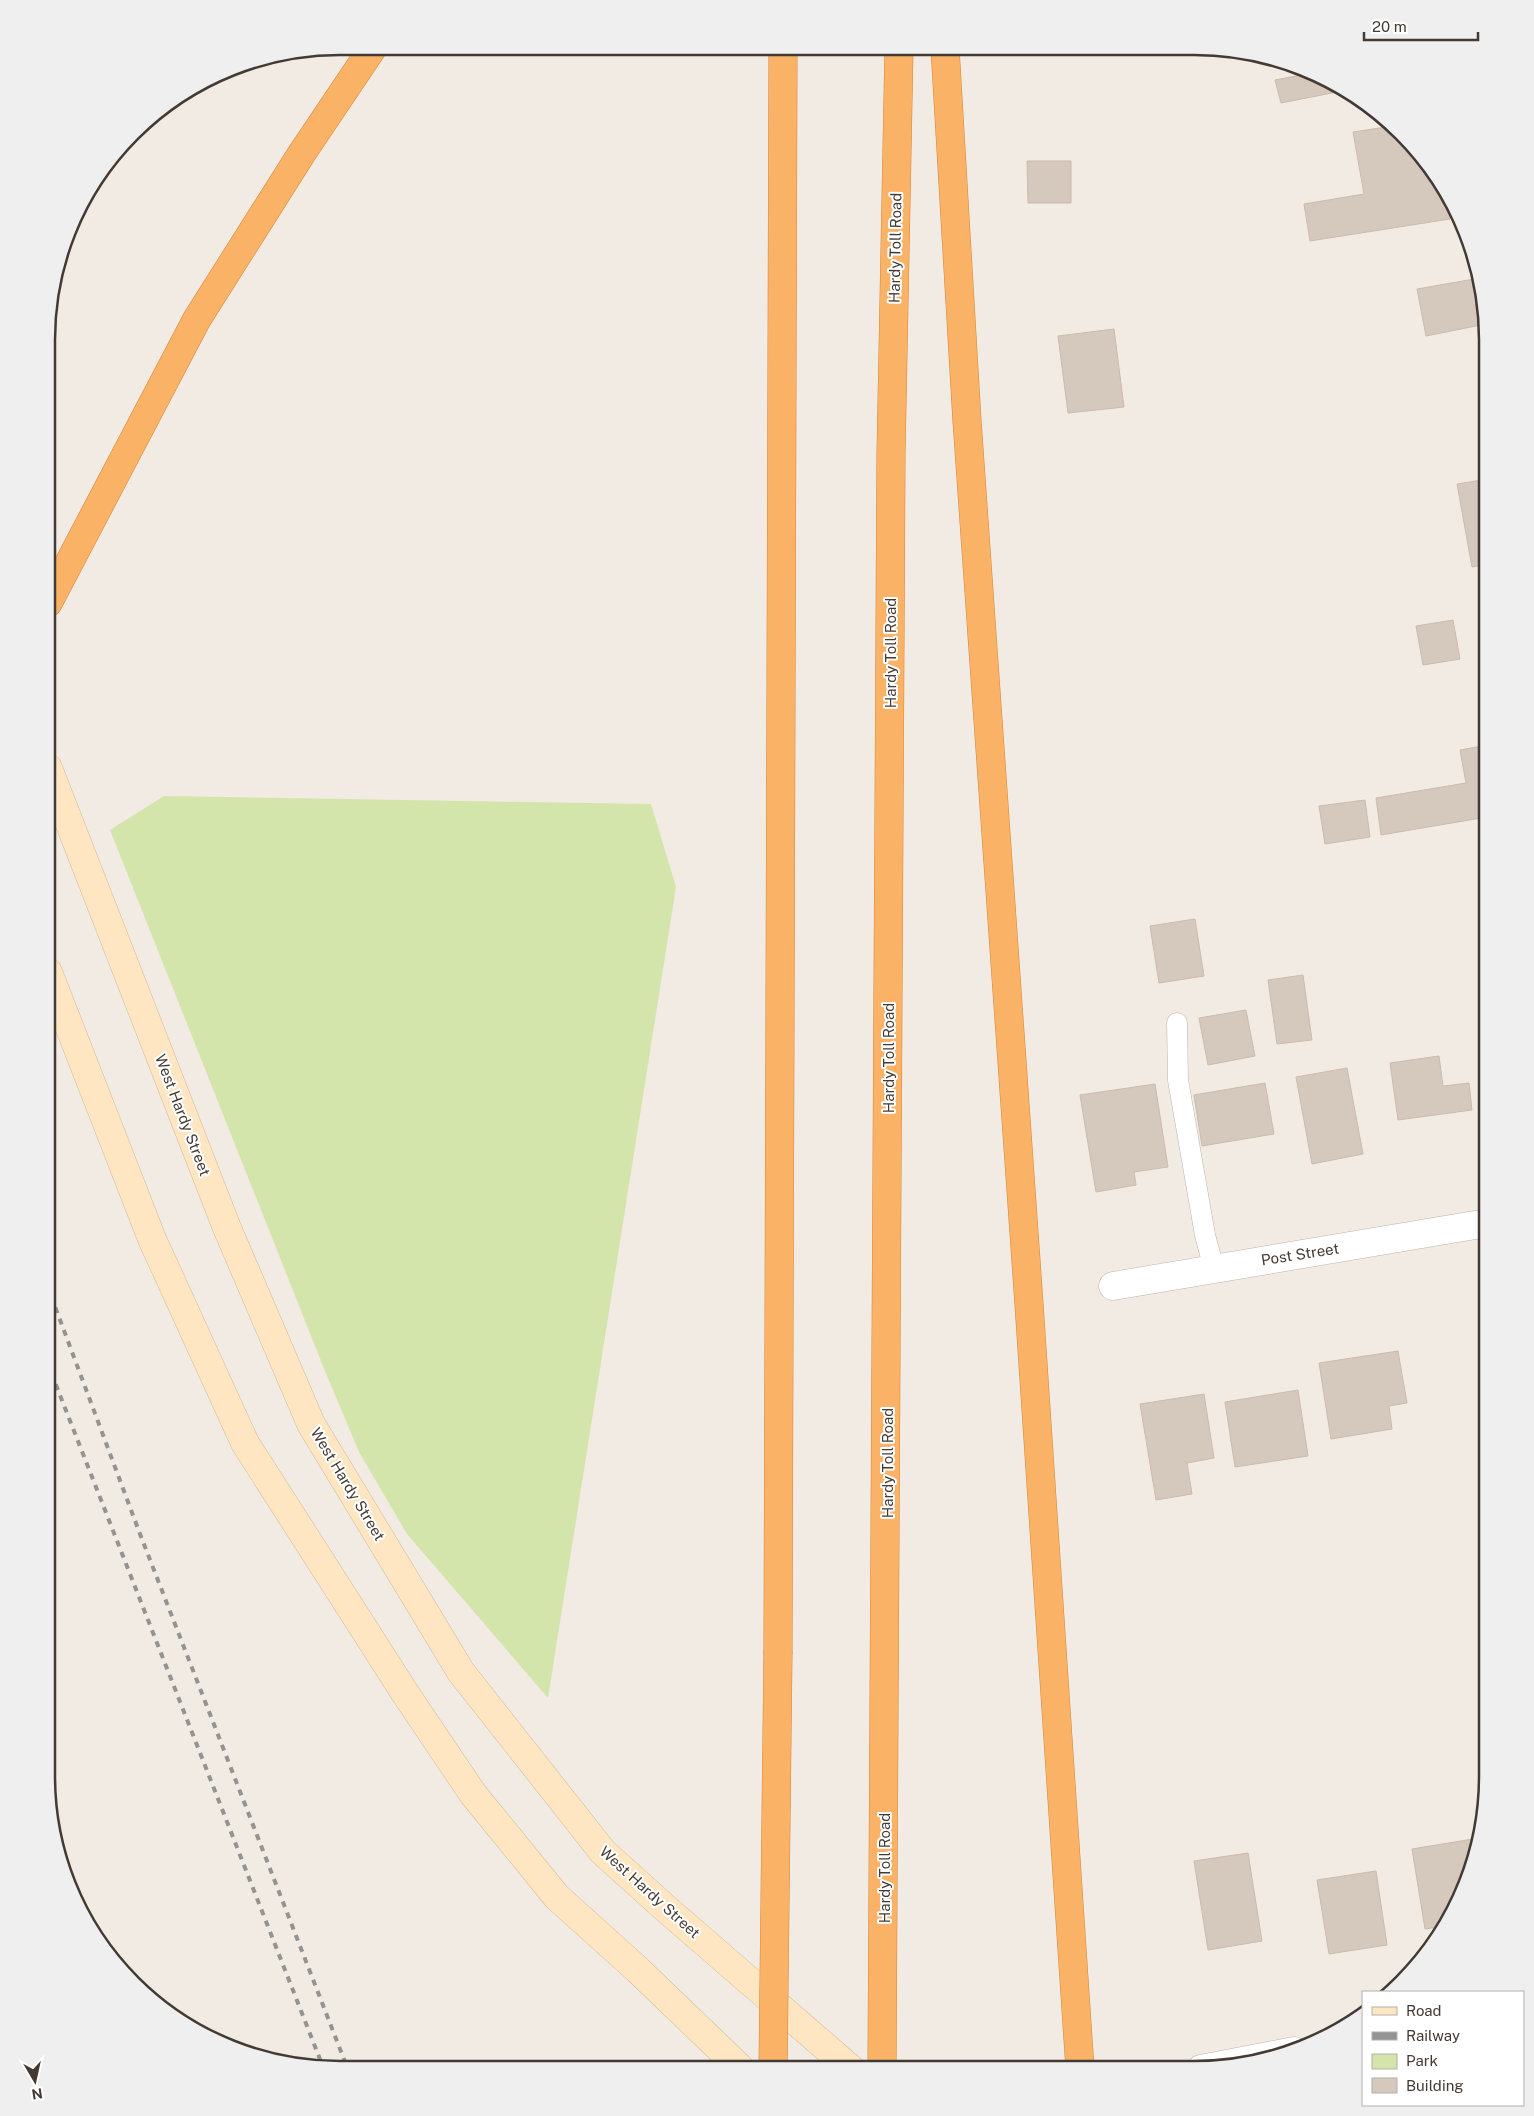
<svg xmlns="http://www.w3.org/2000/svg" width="1534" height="2116" font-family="'Public Sans',sans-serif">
  <rect width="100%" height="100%" fill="#f1ebe3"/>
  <polygon fill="#d4e5ac" points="164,796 651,804 676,887 548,1698 407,1534 359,1452 325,1371 110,830"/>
  <g fill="#d5c8bc" stroke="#cdbbad">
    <polygon points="1305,68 1335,85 1337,92 1281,103 1275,80 1306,74"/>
    <polygon points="1393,126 1415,146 1445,191 1450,219 1310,241 1304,204 1364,194 1353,132"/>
    <polygon points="1027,161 1071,161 1071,203 1028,203"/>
    <polygon points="1480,278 1486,324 1426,336 1417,289"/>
    <polygon points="1114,329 1124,407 1068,413 1058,336"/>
    <polygon points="1488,479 1488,564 1472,567 1457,484"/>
    <polygon points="1453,620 1460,659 1423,665 1416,626"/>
    <polygon points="1488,745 1488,787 1482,788 1487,817 1381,835 1376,798 1466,783 1460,750"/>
    <polygon points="1365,800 1370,837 1325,844 1319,806"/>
    <polygon points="1195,919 1204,976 1159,983 1150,926"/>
    <polygon points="1303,975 1312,1040 1277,1044 1268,980"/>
    <polygon points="1246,1010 1255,1056 1208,1065 1199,1018"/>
    <polygon points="1439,1056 1443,1086 1469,1083 1472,1110 1398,1120 1390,1063"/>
    <polygon points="1347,1068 1363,1154 1312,1164 1296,1077"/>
    <polygon points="1265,1083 1274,1134 1202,1146 1194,1095"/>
    <polygon points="1155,1084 1168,1167 1134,1172 1136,1185 1096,1192 1080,1095"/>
    <polygon points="1398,1351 1407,1403 1389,1406 1392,1429 1331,1439 1319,1363"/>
    <polygon points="1298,1390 1308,1456 1235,1467 1225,1402"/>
    <polygon points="1204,1394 1214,1458 1187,1463 1192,1494 1156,1500 1140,1404"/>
    <polygon points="1479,1838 1472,1871 1445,1926 1425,1929 1412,1849"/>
    <polygon points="1248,1853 1262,1941 1208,1950 1194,1861"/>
    <polygon points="1376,1871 1387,1945 1329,1954 1317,1880"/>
  </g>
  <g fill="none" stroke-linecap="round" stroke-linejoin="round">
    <defs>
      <polyline id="service" points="1177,1023 1178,1080 1205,1235 1214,1269"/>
      <g id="minor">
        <polyline points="1113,1286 1487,1223"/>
        <polyline points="1201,2069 1294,2051"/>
      </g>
      <g id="secondary">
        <polyline points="48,768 227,1228 311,1424 461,1672 603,1852 664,1907 851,2069"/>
        <polyline points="48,972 152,1239 245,1443 405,1693 473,1794 557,1897 638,1970 740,2068"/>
      </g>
      <g id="motorway">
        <polyline points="945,48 967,421 1029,1304 1080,2069"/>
        <polyline points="48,603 197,319 302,153 374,46"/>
        <polyline points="778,1651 783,48"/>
        <polyline points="882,2069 891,454 899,48"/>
      </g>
    </defs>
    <use href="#service" stroke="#bfb4a9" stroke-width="21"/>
    <use href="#minor" stroke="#bfb4a9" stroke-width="29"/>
    <use href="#secondary" stroke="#d3ba96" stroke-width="29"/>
    <use href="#motorway" stroke="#d88536" stroke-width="29"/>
    <use href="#service" stroke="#fff" stroke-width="20"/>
    <use href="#minor" stroke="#fff" stroke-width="28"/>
    <use href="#secondary" stroke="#fde6c1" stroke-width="28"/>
    <use href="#motorway" stroke="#f9b266" stroke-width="28"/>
    <g stroke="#939393" stroke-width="4" stroke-dasharray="6 6" stroke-linecap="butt">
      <polyline points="47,1285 140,1534 347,2067"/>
      <polyline points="47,1362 323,2067"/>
    </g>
    <defs>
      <polyline id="motorway-bridge" points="773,2069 778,1651"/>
    </defs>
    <use href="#motorway-bridge" stroke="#d88536" stroke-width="29" stroke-linecap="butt"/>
    <use href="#motorway-bridge" stroke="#f9b266" stroke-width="28"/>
  </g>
  <g text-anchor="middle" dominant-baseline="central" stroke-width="4" stroke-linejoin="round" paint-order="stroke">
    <g font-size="15" fill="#433a34" stroke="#fff">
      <text transform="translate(895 248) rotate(-89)">Hardy Toll Road</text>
      <text transform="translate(890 653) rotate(-90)">Hardy Toll Road</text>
      <text transform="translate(888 1058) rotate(-90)">Hardy Toll Road</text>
      <text transform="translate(183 1115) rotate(69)">West Hardy Street</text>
      <text transform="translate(1300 1254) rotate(-9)">Post Street</text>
      <text transform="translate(887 1463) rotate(-90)">Hardy Toll Road</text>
      <text transform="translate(348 1484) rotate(59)">West Hardy Street</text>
      <text transform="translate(884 1868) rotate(-90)">Hardy Toll Road</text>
      <text transform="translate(650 1892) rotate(42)">West Hardy Street</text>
    </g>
  </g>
  <path d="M0 0H1534V2116H0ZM340 55H1194A285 285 0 0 1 1479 340V1776A285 285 0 0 1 1194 2061H340A285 285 0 0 1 55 1776V340A285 285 0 0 1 340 55Z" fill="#f0efef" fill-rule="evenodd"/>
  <path fill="none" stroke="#433a34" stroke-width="2.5" d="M340 55H1194A285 285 0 0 1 1479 340V1776A285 285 0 0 1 1194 2061H340A285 285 0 0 1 55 1776V340A285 285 0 0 1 340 55Z"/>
  <rect x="1362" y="1991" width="162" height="115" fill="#ffffff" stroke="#b4b0ae"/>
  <rect x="1372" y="2007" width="25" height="8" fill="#fde6c1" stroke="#b4b0ae"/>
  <text x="1406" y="2016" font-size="15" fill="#433a34">Road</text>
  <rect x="1372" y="2032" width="25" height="8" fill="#939393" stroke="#b4b0ae"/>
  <text x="1406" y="2041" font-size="15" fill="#433a34">Railway</text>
  <rect x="1372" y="2054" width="25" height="15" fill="#d4e5ac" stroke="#b4b0ae"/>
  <text x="1406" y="2066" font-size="15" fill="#433a34">Park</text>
  <rect x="1372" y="2078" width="25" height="15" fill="#d5c8bc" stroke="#b4b0ae"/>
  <text x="1406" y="2091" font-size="15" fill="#433a34">Building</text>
  <g transform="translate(35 2081) rotate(171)" stroke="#ffffff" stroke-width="4" paint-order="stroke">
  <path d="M0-4L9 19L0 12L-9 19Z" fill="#433a34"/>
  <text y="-8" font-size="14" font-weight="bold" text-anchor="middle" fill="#433a34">N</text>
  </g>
  <path d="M1364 32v8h114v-8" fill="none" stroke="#433a34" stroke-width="2.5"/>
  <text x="1372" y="32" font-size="15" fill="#433a34" stroke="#ffffff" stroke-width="4" paint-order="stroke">20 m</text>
</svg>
